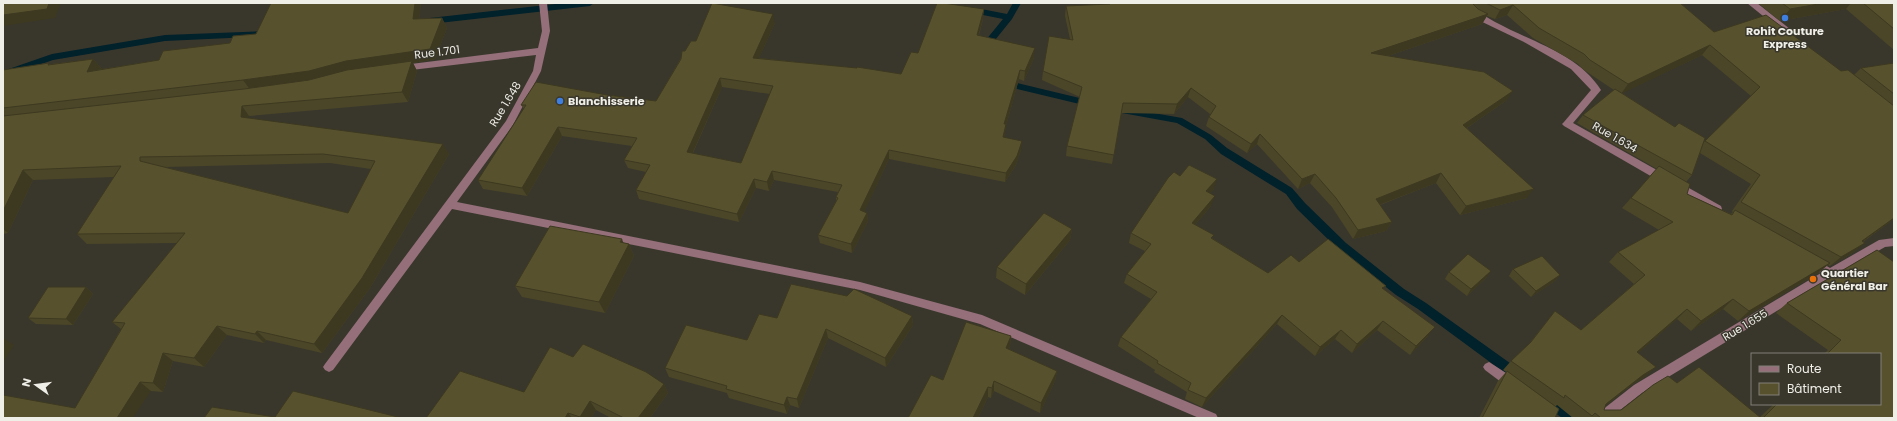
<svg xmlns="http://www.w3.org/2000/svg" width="1897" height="421" font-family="Poppins,sans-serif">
  <rect width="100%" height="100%" fill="#39372c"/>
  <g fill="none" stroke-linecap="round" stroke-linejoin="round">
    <g fill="#01212b" fill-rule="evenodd">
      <polygon points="565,3 594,3 590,6 430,24 426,21 430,18"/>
      <polygon points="1013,3 1021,3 1012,19 987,50 981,50 980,48 981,46 1003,19 968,12 968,8 971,7 1007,14"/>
      <polygon points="269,31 272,32 273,34 272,36 165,41 53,60 3,77 3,71 52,54 165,35"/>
      <polygon points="1004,80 1092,101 1097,104 1092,107 1001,85 999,83 1001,81"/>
      <polygon points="1125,108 1182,118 1211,135 1227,148 1292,188 1305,203 1346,243 1404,289 1426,303 1521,371 1523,375 1521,379 1517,380 1513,379 1418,309 1396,295 1338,249 1297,209 1286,194 1221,154 1205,139 1177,123 1122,113 1120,111"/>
      <polygon points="1545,393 1575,414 1577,418 1562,418 1541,402 1539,398 1541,394"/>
    </g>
    <g fill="#956f7a" fill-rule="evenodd">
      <polygon points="539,3 547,3 550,31 541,71 513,125 457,202 860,282 982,315 1216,414 1218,418 1199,418 980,324 860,290 452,209 333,370 329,372 325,370 323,367 325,364 506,121 533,71 536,55 403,71 399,68 403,65 538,48 542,31"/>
      <path d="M1459 3H1468C1506 38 1572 44 1601 90L1573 123 1721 206 1722 209 1721 212H1713L1564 126 1562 124 1564 122 1591 90 1571 69 1524 42 1474 18Z"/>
      <polygon points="1747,3 1757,3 1795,33 1796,35 1795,37 1789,37"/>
      <polygon points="1894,238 1894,246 1885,247 1834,276 1642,393 1610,418 1595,418 1597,414 1634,385 1821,273 1807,265 1806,262 1807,259 1815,259 1830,268 1879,240"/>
      <polygon points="1489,362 1517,380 1519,384 1517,388 1513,389 1509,388 1485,370 1483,367 1485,364"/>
    </g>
  </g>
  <g fill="#4b4628" fill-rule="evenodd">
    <path d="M271 3H421L419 19 442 18 447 28 435 59 413 63 417 71 408 102 249 116V118L449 154 370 288 322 353 266 340 264 343 227 335 204 367 173 361 163 392 151 391 75 408 121 329 112 322 177 243 87 244 77 234 114 177 33 180 8 233 3 234V70L93 59 102 69 159 60 230 43 256 34ZM330 163 371 169 348 213 165 167Z"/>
    <path d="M1106 3H1680L1714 32 1854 75 1861 68 1894 63V219L1863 242 1854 252 1830 266 1828 265 1818 273 1738 321 1723 309 1691 331 1677 319 1638 353 1646 376 1633 384 1605 406 1604 410H1621L1677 383 1760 417 1774 404H1880V354H1824L1828 350 1776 313 1787 303 1877 250 1894 418H1573L1557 405 1555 407V418H1479L1498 381 1506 372 1503 370 1511 361 1528 345 1555 311 1581 330 1634 284 1609 262 1618 252 1659 230 1622 208 1657 169 1577 123 1583 115 1614 90 1584 70 1578 64 1533 38 1507 15 1495 19 1487 16 1482 24 1388 56 1507 100 1467 128 1527 198 1460 215 1436 183 1380 205 1392 222 1386 231 1353 239 1332 207 1310 183 1298 189 1257 144 1247 153 1206 126 1210 114 1188 97 1174 114 1121 113 1112 164 1066 156 1067 146 1080 97 1042 80 1043 71 1070 39 1065 16 1066 6 1106 4ZM1702 55 1751 96 1704 142 1675 127 1622 93ZM1700 153 1751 184 1732 211 1733 212 1731 214 1687 194 1686 182 1692 175Z"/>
    <polygon points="1758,3 1894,3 1894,50 1846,9 1780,21"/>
    <path d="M983 19 979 35 1034 58 1024 81 1019 79 1006 126 1004 137 1021 150 1016 165 1005 182 889 159 864 212 867 213 868 221 852 253 820 243 818 235 836 201V197L838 192 774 180 769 191 756 188 739 222 639 199 636 190 646 172 628 168 624 160 632 146 562 136 527 196 483 189 478 180 524 109 521 105 607 95 656 101 685 51 696 41 775 23 759 58 901 74 918 53ZM722 87 770 94 741 163 693 153Z"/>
    <polygon points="1180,176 1214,189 1210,193 1211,206 1195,225 1212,238 1268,273 1299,262 1383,289 1428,336 1410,355 1377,330 1352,353 1335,339 1315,356 1277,324 1202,407 1185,399 1187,392 1154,372 1155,370 1118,346 1121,337 1151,299 1124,283 1127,274 1145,251 1129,243 1131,233"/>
    <polygon points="1072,229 1070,240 1025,295 996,278 997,267"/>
    <polygon points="623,243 629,244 634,256 605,313 522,297 515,286"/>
    <polygon points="1513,269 1560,275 1555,281 1531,297 1509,276"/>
    <polygon points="1449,272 1487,277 1467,296 1445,279"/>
    <polygon points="86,287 93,294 73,325 36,324 28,318"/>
    <polygon points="912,316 913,325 886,367 828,338 799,408 790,405 787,414 729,398 727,393 669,377 665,368 747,340 777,318"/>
    <polygon points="1011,336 1010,346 1009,349 1057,371 1055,381 1040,413 994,391 991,398 988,397 978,418 943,380"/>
    <polygon points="573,357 664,384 668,393 650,418 611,418 596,410 591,418 426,418 524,392"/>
  </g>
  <g fill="#3d3920">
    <polygon points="49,3 61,3 55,18 3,26 3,15"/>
    <polygon points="415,3 421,3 418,29 413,19"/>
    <polygon points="1824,3 1851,3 1846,9 1780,21 1790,9"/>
    <polygon points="1513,5 1507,15 1495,19 1500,10"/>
    <polygon points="984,9 983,19 976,44 977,35"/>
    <polygon points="773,14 775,23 755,67 753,58"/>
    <polygon points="1488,14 1482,24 1367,63 1371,53"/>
    <polygon points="442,18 447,28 435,59 413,63 417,71 408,102 402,92 251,91 243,80"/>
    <polygon points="1710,45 1702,55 1621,94 1628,84"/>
    <polygon points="1035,48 1034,58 1024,81 1025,71"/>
    <polygon points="93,59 102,69 87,72"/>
    <polygon points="1020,70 1019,79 1006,126 1005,133 1002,146 1004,124"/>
    <polygon points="720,78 722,87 689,161 687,152"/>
    <polygon points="1191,88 1188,97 1174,114 1177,104"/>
    <polygon points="1513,91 1507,100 1458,134 1463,125"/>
    <polygon points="242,106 249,116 249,127 241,117"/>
    <polygon points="558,127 562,136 527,196 522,188"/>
    <polygon points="1260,134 1257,144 1247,153 1251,144"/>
    <polygon points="1022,141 1021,150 1016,165 1005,182 1006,173"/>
    <polygon points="443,144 449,154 370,288 322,353 314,344"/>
    <polygon points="889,150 889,159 861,219 860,210"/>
    <polygon points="23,170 33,180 8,233 3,229 3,211"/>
    <polygon points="772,171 774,180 769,191 767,182"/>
    <polygon points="1441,173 1436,183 1371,208 1376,199"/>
    <polygon points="1315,174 1310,183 1298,189 1302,179"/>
    <polygon points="754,179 756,188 739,222 737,214"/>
    <polygon points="1217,179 1214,189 1203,201 1206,191"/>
    <polygon points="1534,189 1527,198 1460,215 1466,206"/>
    <polygon points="1215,196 1211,206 1189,232 1192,223"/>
    <polygon points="867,213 868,221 852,253 851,244"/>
    <polygon points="1894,218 1894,219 1851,250 1862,241"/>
    <polygon points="1392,222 1386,231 1353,239 1358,230"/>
    <polygon points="1072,229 1070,240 1025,295 1026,284"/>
    <polygon points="622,239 626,250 629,244 634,256 605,313 599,302 620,242"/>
    <polygon points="1865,243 1854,252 1830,266 1841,257"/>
    <polygon points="1830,263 1818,273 1738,321 1749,311"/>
    <polygon points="1491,271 1487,277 1467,296 1471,289"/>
    <polygon points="1560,275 1555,281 1531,297 1536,291"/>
    <polygon points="86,287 93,294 73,325 66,319"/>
    <polygon points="1733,299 1723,309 1691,331 1701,321"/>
    <polygon points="1687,309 1677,319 1628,362 1637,352"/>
    <polygon points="1282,315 1277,324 1202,407 1206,398"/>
    <polygon points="912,316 913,325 886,367 885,358"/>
    <polygon points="1383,321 1377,330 1352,353 1357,344"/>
    <polygon points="217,326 227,335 204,367 194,358"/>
    <polygon points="1435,327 1428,336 1410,355 1416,346"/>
    <polygon points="826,329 828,338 799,408 797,399"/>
    <polygon points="1341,330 1335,339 1315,356 1320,347"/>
    <polygon points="257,331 266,340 264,343 255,334"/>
    <polygon points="1011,336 1010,346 1006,358 1006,348"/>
    <polygon points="3,338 14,345 3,363"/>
    <polygon points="163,353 173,361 163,392 153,383"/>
    <polygon points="1656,367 1646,376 1633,384 1596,413 1606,404 1643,375"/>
    <polygon points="1057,371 1055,381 1040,413 1041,403"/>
    <polygon points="994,381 994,391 991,398 992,388"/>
    <polygon points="140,382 151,391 133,418 117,418"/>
    <polygon points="664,384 668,393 650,418 638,418"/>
    <polygon points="988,387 988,397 978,418 973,418"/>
    <polygon points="787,397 790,405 787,414 784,405"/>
    <polygon points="590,401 596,410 591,418 580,418 580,417"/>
    <polygon points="568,413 572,418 565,418"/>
  </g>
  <g fill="#57512e" stroke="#3d3920" fill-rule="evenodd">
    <polygon points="3,3 49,3 47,9 3,15"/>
    <polygon points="271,3 415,3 413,19 442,18 430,49 346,61 309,71 243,80 3,108 3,70 49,63 48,65 93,59 87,72 159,60 163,51 230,43 233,36 256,34"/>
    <path d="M712 3 773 14 753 58 857 68V67L901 74 911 52 918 53 937 3H943L984 9 977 35 1035 48 1025 71 1020 70 1004 124H1006L1003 137 1022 141 1017 156 1006 173 889 150 860 210 867 213 851 244 818 235 838 198 836 197 842 185 772 171 767 182 754 179 737 214 636 190 650 165 624 160 637 138 558 127 522 188 478 180 526 105H521L536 82 607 95 656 101 681 59 682 51H685L691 41H696ZM720 78 773 86 741 163 687 152Z"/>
    <polygon points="1110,3 1472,3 1478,9 1488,14 1371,53 1484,72 1513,91 1463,125 1534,189 1466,206 1441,173 1376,199 1392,222 1358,230 1336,198 1315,174 1302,179 1260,134 1251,144 1209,117 1216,106 1191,88 1177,104 1123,103 1114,155 1067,146 1082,87 1043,71 1049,36 1073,40 1066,6 1110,4"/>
    <polygon points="1486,3 1680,3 1714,32 1766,15 1841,71 1848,70 1894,106 1894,218 1862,241 1865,243 1841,257 1741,202 1760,175 1705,141 1760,87 1710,45 1628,84 1590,60 1584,54 1539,28 1513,5 1500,10"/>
    <polygon points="1782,3 1824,3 1790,9"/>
    <polygon points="1863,3 1894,3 1894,29"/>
    <path d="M412 61 402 92 242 106 241 117 443 144 362 278 314 344 257 331 255 334 217 326 194 358 163 353 153 383 140 382 117 418H3V395L75 408 125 323 112 322 185 233 77 234 121 166 23 170 3 211V116L244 89 309 80 347 70ZM323 154 375 161 348 213 140 161V157Z"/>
    <polygon points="1894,63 1894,94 1861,68"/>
    <polygon points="1615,89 1675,127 1679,123 1705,138 1692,175 1583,115"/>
    <polygon points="1189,165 1217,179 1206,191 1215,196 1192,223 1214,235 1211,238 1268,273 1291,255 1299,262 1328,239 1386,286 1382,288 1435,327 1416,346 1383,321 1357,344 1341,330 1320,347 1282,315 1206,398 1188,390 1191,383 1157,363 1158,361 1121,337 1157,292 1127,274 1151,244 1131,233 1168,178 1174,172 1180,176"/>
    <polygon points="1659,166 1690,184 1687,194 1732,215 1735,210 1830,263 1749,311 1733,299 1701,321 1687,309 1637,352 1656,367 1643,375 1606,404 1604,410 1621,410 1653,385 1668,376 1677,383 1699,367 1761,418 1601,418 1595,413 1592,416 1565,395 1564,398 1511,361 1531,342 1555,311 1581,330 1645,275 1618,252 1673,222 1631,198"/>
    <polygon points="1044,213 1072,229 1026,284 997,267"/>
    <polygon points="550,226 622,239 620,242 629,244 599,302 515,286"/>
    <polygon points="1877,250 1894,262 1894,418 1763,418 1777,404 1880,404 1880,354 1827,354 1841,340 1787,303"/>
    <polygon points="1468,254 1491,271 1471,289 1449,272"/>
    <polygon points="1542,256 1560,275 1536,291 1513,269"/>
    <polygon points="791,284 847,296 854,289 912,316 885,358 826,329 797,399 787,397 784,405 726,389 727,386 665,368 686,325 747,340 759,314 777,318"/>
    <polygon points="48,287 86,287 66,319 28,318"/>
    <polygon points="966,322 1011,336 1006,348 1057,371 1041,403 994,381 992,388 988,387 973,418 908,418 931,375 943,380"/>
    <polygon points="583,344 646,372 664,384 638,418 624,418 590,401 580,417 568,413 565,418 426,418 460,371 524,392 550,347 573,357"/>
    <polygon points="1507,371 1559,409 1555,418 1482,418"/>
    <polygon points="293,391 402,418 204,418 212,407 275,417"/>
  </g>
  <g fill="#3f7fe0" stroke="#39372c" stroke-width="1.5">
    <circle cx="1785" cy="18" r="4"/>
    <circle cx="560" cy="101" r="4"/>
  </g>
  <circle fill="#e8710a" stroke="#39372c" stroke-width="1.5" cx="1813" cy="279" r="4"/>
  <g text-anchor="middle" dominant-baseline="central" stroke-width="3" stroke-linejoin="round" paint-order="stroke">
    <g font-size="11" font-weight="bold" fill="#efeee7" stroke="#39372c" text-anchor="start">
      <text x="1785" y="31" text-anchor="middle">Rohit Couture<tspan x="1785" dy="13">Express</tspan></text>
      <text x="568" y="101">Blanchisserie</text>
      <text x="1821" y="273">Quartier<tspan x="1821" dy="13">Général Bar</tspan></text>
    </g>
    <g font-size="11" fill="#efeee7" stroke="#39372c">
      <text transform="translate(437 52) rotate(-7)">Rue 1.701</text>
      <text transform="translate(505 104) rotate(-59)">Rue 1.648</text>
      <text transform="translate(1615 137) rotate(30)">Rue 1.634</text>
      <text transform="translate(1745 325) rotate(-31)">Rue 1.655</text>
    </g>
  </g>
  <rect width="1897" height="421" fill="none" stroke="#efeee7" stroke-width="8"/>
  <rect x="1751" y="353" width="130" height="52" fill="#39372c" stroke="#828077"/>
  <rect x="1759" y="366" width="20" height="6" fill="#956f7a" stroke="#828077"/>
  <text x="1787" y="373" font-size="12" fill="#efeee7">Route</text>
  <rect x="1759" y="383" width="20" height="12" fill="#57512e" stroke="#828077"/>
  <text x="1787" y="393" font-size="12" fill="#efeee7">Bâtiment</text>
  <g transform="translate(36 385) rotate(284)" stroke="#39372c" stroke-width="3" paint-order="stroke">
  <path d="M0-3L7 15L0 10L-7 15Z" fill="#efeee7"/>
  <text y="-6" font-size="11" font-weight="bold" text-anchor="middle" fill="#efeee7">N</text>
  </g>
</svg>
